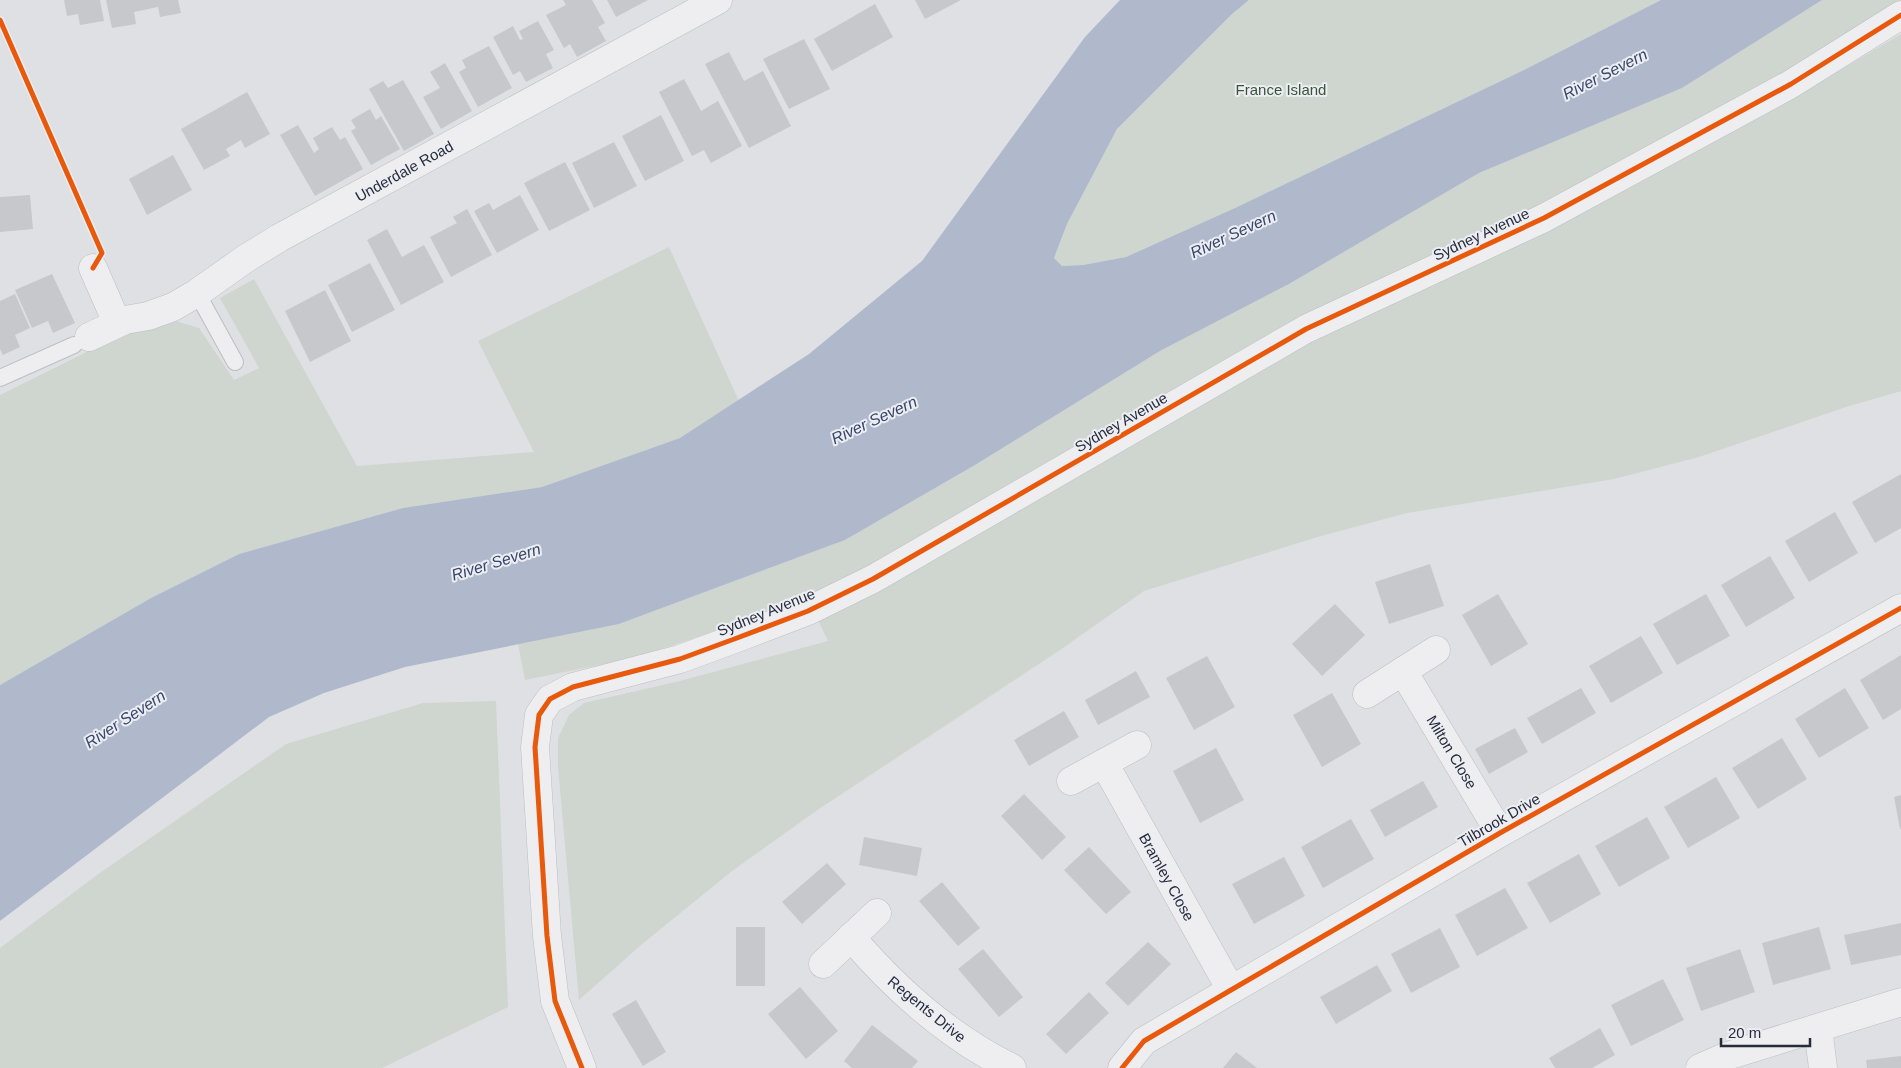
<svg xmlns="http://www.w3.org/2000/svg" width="1901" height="1068" font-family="Arial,sans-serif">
  <rect width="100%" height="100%" fill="#dfe0e3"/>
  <g fill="#ced6cf">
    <polygon points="1249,0 1661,0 1524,70 1235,208 1126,257 1083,265 1062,266 1054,258 1067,224 1117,129 1232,14"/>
    <polygon points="1822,0 1901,0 1784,73 845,579 730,627 629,659 525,680 518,644 619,624 845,540 975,465 1160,351 1289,284 1479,173 1682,88"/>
    <polygon points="1901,34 1901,391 1846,407 1699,457 1614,479 1407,513 1321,536 1144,591 1060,650 819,809 732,871 641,945 579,1000 558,767 558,738 569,715 584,703 680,681 828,641 817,618 1309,333 1543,227 1790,100"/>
    <polygon points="669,247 739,401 680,438 542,487 403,508 239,554 151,598 0,685 0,395 125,333 166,318 199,328 234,380 259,368 220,298 254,279 357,466 534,452 478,341"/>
    <polygon points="496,701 508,1007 382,1068 0,1068 0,948 97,875 286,744 423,703"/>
  </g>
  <polygon fill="#b0b9cb" points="1120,0 1249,0 1232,14 1117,129 1067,224 1054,258 1062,266 1083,265 1126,257 1235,208 1524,70 1661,0 1822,0 1682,88 1479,173 1289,284 1160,351 975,465 845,540 619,624 405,667 324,693 269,717 0,921 0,685 151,598 239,554 403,508 542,487 680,438 809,354 922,261 1085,37"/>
  <g fill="#c7c8cb">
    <polygon points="64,0 100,0 104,21 80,25 78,14 67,16"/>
    <polygon points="106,0 178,0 181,13 160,17 158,7 134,12 136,24 112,28"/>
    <polygon points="563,0 592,0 605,23 598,27 606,41 577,57 570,44 564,48 546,15 566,5"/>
    <polygon points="607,0 648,0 616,17"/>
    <polygon points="915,0 961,0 925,19"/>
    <polygon points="875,4 893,37 832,71 814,39"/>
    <polygon points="538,21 554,50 546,54 553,68 526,82 520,71 513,75 493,37 513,26 520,40 523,39 519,31"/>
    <polygon points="804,39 830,89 789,109 763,59"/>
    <polygon points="489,46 512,88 478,107 459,72 466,68 462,60"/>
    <polygon points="729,52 744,81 763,71 791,126 749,148 705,64"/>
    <polygon points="445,63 472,111 441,129 423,97 440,88 430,72"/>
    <polygon points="684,79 701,111 718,101 742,146 711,163 704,150 692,156 659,92"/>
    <polygon points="403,80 434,134 404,151 369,89 383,81 388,88"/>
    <polygon points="247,92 270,134 245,148 241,140 226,149 230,156 204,170 181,129"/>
    <polygon points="370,109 376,120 381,116 400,149 371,165 351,131 356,128 351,120"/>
    <polygon points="661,115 684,161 645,181 622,136"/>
    <polygon points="298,125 314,153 319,149 313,138 332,127 340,140 345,137 363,169 315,196 280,135"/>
    <polygon points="614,142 637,186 594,208 572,163"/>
    <polygon points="173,155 192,190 147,215 129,179"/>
    <polygon points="565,162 590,210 549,231 524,183"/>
    <polygon points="30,195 33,229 0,232 0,197"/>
    <polygon points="520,195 539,230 497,253 474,211 489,203 493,210"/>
    <polygon points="467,209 492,255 451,277 430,237 457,223 453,217"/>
    <polygon points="387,229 402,257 424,245 444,282 401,305 367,240"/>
    <polygon points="370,263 395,310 352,332 328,285"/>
    <polygon points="52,274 75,323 53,333 48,321 32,328 15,290"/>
    <polygon points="325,290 351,341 310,362 285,311"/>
    <polygon points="15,294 30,328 15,335 20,347 3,355 0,349 0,301"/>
    <polygon points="1901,474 1901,528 1875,543 1852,502"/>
    <polygon points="1835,512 1858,553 1809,582 1785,541"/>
    <polygon points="1770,556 1795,598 1746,627 1721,585"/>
    <polygon points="1430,564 1444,606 1389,624 1375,582"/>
    <polygon points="1498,594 1528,644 1491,666 1462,615"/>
    <polygon points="1706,594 1730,636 1677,665 1653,624"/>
    <polygon points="1335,604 1365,635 1322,676 1292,644"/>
    <polygon points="1641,636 1663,673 1611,703 1589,666"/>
    <polygon points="1901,655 1901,709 1883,720 1860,680"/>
    <polygon points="1207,656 1235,707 1194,730 1166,678"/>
    <polygon points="1136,671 1150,697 1098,725 1085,700"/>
    <polygon points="1581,688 1596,713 1542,744 1527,718"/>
    <polygon points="1845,688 1869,728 1819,758 1795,719"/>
    <polygon points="1332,693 1361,744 1322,767 1293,715"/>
    <polygon points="1064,711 1079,737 1029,766 1014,740"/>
    <polygon points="1515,728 1528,752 1489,774 1475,749"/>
    <polygon points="1782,738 1807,779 1758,809 1732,768"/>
    <polygon points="1216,748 1244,800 1200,823 1173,771"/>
    <polygon points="1716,777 1740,818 1688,848 1664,807"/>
    <polygon points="1423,781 1438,807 1385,837 1370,810"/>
    <polygon points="1024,794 1066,837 1042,860 1001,816"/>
    <polygon points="1901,795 1901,829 1900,829 1894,797"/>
    <polygon points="1647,817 1670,858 1619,887 1595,846"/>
    <polygon points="1351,819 1374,859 1323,888 1301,847"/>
    <polygon points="864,837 922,848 917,876 859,865"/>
    <polygon points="1089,847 1131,892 1106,914 1064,870"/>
    <polygon points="1579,854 1601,894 1550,923 1527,883"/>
    <polygon points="1284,857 1305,896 1254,924 1232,884"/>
    <polygon points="827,863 846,884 802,924 782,902"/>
    <polygon points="942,882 980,928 958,946 919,901"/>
    <polygon points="1505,888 1528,928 1477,956 1455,915"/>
    <polygon points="1901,923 1901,955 1851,965 1844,935"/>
    <rect x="736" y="927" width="29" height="59"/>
    <polygon points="1819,927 1831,969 1773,985 1762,943"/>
    <polygon points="1440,928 1460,967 1411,993 1391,954"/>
    <polygon points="1148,942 1171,964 1128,1006 1105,983"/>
    <polygon points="983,949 1023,997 999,1017 958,969"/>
    <polygon points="1740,949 1755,992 1701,1011 1686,968"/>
    <polygon points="1377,965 1392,991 1336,1024 1320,997"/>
    <polygon points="1663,979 1684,1020 1631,1046 1611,1005"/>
    <polygon points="800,987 838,1031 806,1059 768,1014"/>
    <polygon points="1089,992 1109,1013 1066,1054 1046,1034"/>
    <polygon points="636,1000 666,1052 643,1066 612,1014"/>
    <polygon points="872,1025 918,1061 912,1068 852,1068 844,1061"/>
    <polygon points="1600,1028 1615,1055 1592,1068 1555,1068 1549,1058"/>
    <polygon points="1236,1052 1257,1068 1223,1068"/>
    <polygon points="1901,1056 1901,1068 1867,1068 1866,1060"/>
  </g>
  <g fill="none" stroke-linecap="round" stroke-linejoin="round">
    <defs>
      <g id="lane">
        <polyline points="197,293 235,362"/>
        <polyline points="0,378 74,345"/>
      </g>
      <g id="street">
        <polyline points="93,268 117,323"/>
        <polyline points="89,337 125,320 148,316 173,307 197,293 245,259 279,238 718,0"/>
        <polyline points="1403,671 1500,833"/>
        <polyline points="1367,694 1436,650"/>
        <polyline points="1104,763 1231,990"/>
        <polyline points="1071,781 1137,745"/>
        <path d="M851 937C897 991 949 1037 1012 1068"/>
        <polyline points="823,964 877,913"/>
        <polyline points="1818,1028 1823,1068"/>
        <polyline points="582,1068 555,1001 547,936 535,747 539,715 550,699 573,687 680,659 737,638 808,611 873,579 1306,329 1544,218 1791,84 1901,15"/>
        <polyline points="1122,1068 1144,1041 1231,990 1500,833 1901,608"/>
        <polyline points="1700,1068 1727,1056 1901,1002"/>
      </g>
    </defs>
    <use href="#lane" stroke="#bdbec1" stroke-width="18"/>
    <use href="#street" stroke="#bdbec1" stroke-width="29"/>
    <use href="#lane" stroke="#eeeef0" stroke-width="16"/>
    <use href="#street" stroke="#eeeef0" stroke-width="28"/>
    <defs>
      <g id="cycleway">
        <polyline points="0,20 102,253 93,268"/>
        <polyline points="582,1068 555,1001 547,936 535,747 539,715 550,699 573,687 680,659 737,638 808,611 873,579 1306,329 1544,218 1791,84 1901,15"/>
        <polyline points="1122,1068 1144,1041 1231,990 1500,833 1901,608"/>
      </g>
    </defs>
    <use href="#cycleway" stroke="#eceef3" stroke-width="8"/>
    <use href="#cycleway" stroke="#e8590c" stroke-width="5"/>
  </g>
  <g text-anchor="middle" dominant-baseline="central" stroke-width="4" stroke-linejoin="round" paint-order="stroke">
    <g font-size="15" fill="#395437" stroke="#eceef3">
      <text x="1281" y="89">France Island</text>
    </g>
    <g font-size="15" fill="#282c3a" stroke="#eceef3">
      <text transform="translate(404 171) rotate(-29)">Underdale Road</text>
      <text transform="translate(1481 234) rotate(-25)">Sydney Avenue</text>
      <text transform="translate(1121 422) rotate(-30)">Sydney Avenue</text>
      <text transform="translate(766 612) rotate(-22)">Sydney Avenue</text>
      <text transform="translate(1452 752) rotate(59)">Milton Close</text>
      <text transform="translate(1499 820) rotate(-30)">Tilbrook Drive</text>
      <text transform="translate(1167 877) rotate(61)">Bramley Close</text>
      <text transform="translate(927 1009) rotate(39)">Regents Drive</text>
    </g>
    <g font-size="16" font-style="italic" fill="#374669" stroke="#eceef3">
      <text transform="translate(1605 74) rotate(-27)">River Severn</text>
      <text transform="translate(1233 234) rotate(-25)">River Severn</text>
      <text transform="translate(874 420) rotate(-25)">River Severn</text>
      <text transform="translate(496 562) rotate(-17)">River Severn</text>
      <text transform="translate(125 719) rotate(-33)">River Severn</text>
    </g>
  </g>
  <path d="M1721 1038v8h89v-8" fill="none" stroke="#282c3a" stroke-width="2.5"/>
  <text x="1728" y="1038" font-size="15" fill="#282c3a" stroke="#eceef3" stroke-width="4" paint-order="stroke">20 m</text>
</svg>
